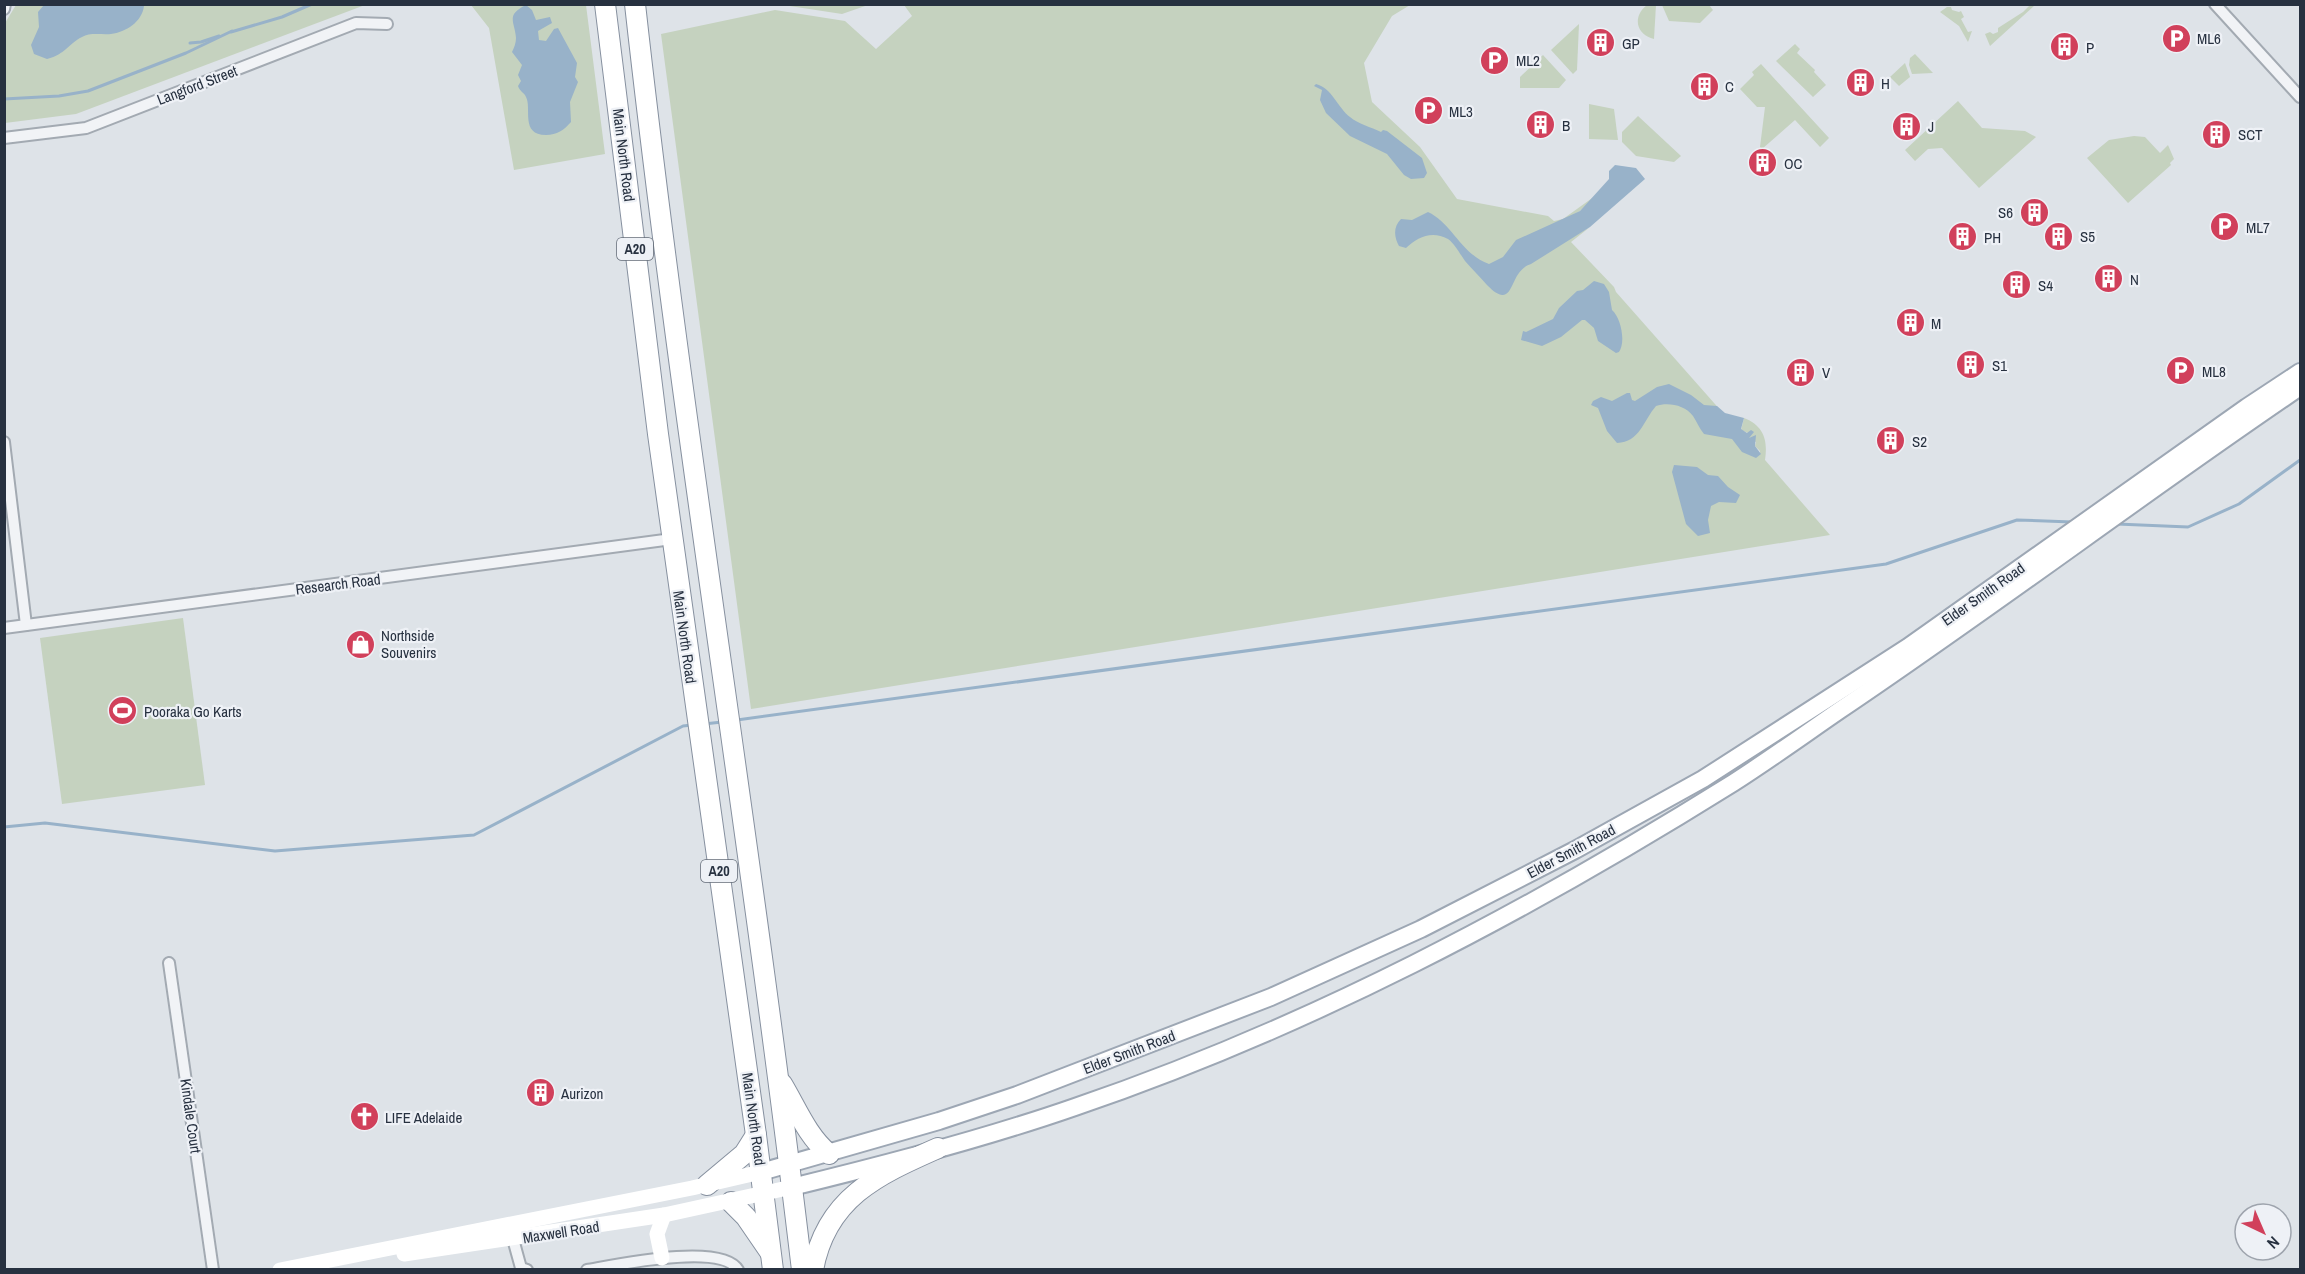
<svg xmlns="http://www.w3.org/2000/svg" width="2305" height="1274" font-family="'Archivo Narrow',sans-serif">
  <rect width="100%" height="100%" fill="#dee3e8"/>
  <g fill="#c5d2bf">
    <polygon points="16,5 365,5 76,114 5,123 5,23"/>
    <polygon points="471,5 586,5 605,154 514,170 489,28"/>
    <polygon points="783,5 868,5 842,14"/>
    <path d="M904 5H1410L1392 16 1364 63 1372 102 1420 147 1457 199 1548 216 1554 221 1563 219 1595 196 1580 211 1556 224 1569 239 1590 227 1571 242 1614 287 1616 292 1760 455V451L1755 446 1756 442 1748 439V433L1741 430 1744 418C1764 426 1768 440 1765 460L1830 535 751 709 661 34 775 10 845 21 876 49 912 16Z"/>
    <path d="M1647 5H1656L1654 39C1636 35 1632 16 1647 5Z"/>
    <polygon points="1662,5 1709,5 1713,10 1700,23 1669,21"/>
    <polygon points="2030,5 2035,5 1990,46 1985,34 1990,32 1993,34 1998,32 1998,28 2023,12"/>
    <polygon points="1947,7 1951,7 1952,10 1959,12 1961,11 1964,17 1961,19 1968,32 1972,31 1968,42 1959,26 1940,12"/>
    <polygon points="1579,24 1577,70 1573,74 1551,50"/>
    <polygon points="1795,44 1800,49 1797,53 1815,70 1814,72 1826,85 1813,97 1776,61"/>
    <polygon points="1915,54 1933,73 1912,74 1909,65 1910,58"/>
    <polygon points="1543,55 1566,80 1559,88 1520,88 1520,77"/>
    <polygon points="1905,63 1910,77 1899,86 1890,77"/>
    <polygon points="1761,64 1829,138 1820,147 1795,120 1762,149 1760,147 1765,107 1757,107 1740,89 1754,75 1752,72"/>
    <polygon points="1958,101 1982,128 2025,131 2036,137 1979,188 1942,148 1928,149 1915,161 1905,150"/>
    <polygon points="1589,104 1614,109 1618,140 1589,139"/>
    <polygon points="1638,116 1681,156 1674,162 1636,156 1622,142 1622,132"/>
    <polygon points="2134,136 2145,137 2160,153 2168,145 2174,159 2170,163 2171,165 2128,203 2087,158 2109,140"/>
    <polygon points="183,618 205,785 62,804 40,638"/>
  </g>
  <g fill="#98b2c9">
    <path d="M44 5 144 4V6C142 22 126 32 111 34 102 35 90 32 82 37 68 44 66 54 47 59L34 54 31 45 39 27 38 12Z"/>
    <path d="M526 5 532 10 536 20 550 17 552 23 538 31 539 40 546 41 554 29 558 28 577 63 575 77 578 82 570 102 571 122C564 130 557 135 546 135 520 135 532 108 526 97 524 92 520 92 518 86L521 81 518 75 522 65 512 52C514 48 516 43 516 38 515 22 505 15 526 5Z"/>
    <path d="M1316 84C1332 88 1338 108 1350 117 1358 124 1371 127 1381 132L1383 130 1387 131 1422 158 1427 173 1424 178 1411 179 1404 175 1387 154 1350 136 1326 113 1320 100 1322 90 1314 86Z"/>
    <path d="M1615 165 1636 168 1645 179 1590 227 1531 264C1512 270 1514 296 1502 295 1496 294 1491 289 1487 285 1480 277 1472 269 1465 261 1460 254 1455 244 1448 239 1432 230 1417 237 1406 248L1399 246C1394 237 1393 227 1401 219L1412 220 1428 212C1452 223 1461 254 1489 264L1503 257 1516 240 1580 211 1609 179V171Z"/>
    <path d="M1594 281 1604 284 1609 292 1612 310C1621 318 1626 342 1619 352L1616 353 1598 341 1594 328 1585 320H1582L1561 337 1542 346 1521 340 1523 331 1526 332 1553 319 1559 308 1577 291 1583 290Z"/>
    <path d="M1669 384 1691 395 1704 405 1717 406 1725 413 1744 418 1741 429 1747 433 1751 430 1754 432 1749 438 1756 435 1755 446 1761 454 1756 458 1742 452 1732 439 1704 434C1699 428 1697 422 1693 416 1685 405 1668 402 1656 406 1643 421 1640 442 1617 443L1607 431 1598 408 1591 405 1593 401 1601 397 1612 401 1627 393H1630L1632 400 1635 401 1657 387Z"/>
    <polygon points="1674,465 1697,467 1708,475 1718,476 1728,487 1740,495 1736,503 1719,502 1711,506 1708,520 1710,533 1698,536 1686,524 1672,472"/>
  </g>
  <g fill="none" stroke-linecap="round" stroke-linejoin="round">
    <g stroke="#98b2c9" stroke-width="3">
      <polyline points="231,32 282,17 312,4"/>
      <polyline points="190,43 201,42 219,36"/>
      <polyline points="4,99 59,96 88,91 186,53 232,31"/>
      <polyline points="2117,524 2188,527 2239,504 2300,460"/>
      <polyline points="737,720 1886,564 2017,520 2072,522"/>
      <polyline points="704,724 722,722"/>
      <polyline points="4,827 45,823 275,851 474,835 683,726 692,725"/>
    </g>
    <defs>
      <g id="street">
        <polyline points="2215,4 2300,97"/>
        <polyline points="4,9 5,4"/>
        <polyline points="4,138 86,128 356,23 387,24"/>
        <polyline points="4,442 26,625"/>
        <polyline points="4,628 672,539"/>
        <polyline points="169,963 213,1270"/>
        <polyline points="513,1239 521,1268 527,1270"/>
        <path d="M587 1270C616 1265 722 1242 738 1270"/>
      </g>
      <g id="primary">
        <polyline points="761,1172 939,1121 1017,1095 1271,997 1421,929 1575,850 1703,779 1908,647 2247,407 2300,372"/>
        <path d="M792 1187C887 1164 983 1139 1075 1107 1307 1028 1525 913 1733 783 1769 760 1805 734 1840 710 1996 605 2145 492 2300 387"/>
      </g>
      <g id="highway">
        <polyline points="605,4 658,434 756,1135 773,1270"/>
        <path d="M635 4C682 427 752 847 802 1270"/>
        <path d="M782 1084C796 1107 807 1136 829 1154"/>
        <polyline points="707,1185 744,1154 756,1135"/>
        <polyline points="731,1202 746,1217 770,1252"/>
        <path d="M813 1270C826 1198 877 1175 938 1148"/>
      </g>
    </defs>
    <use href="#street" stroke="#a3aab2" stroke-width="14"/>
    <use href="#primary" stroke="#9da7b4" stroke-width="20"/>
    <use href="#highway" stroke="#86909f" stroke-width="22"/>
    <use href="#street" stroke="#f1f3f6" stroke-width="10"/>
    <g stroke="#fff" stroke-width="15">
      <polyline points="404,1254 664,1215 792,1187"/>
      <polyline points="662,1258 657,1234 664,1215"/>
      <polyline points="280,1270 692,1188 761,1172"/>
    </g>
    <use href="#primary" stroke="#fff" stroke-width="16"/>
    <use href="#highway" stroke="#fff" stroke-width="20"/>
  </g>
  <defs>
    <symbol id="parking-disc" viewBox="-11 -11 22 22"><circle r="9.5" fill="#d1405b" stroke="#eef1f6"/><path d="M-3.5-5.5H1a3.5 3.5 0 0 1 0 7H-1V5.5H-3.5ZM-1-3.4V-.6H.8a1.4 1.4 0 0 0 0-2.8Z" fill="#fff"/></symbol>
    <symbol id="building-disc" viewBox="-11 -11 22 22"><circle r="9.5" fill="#d1405b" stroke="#eef1f6"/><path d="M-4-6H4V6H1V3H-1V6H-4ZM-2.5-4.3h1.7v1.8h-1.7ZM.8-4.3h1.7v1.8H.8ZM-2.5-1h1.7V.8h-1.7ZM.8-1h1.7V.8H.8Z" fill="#fff"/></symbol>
    <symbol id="shop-disc" viewBox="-11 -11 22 22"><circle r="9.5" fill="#d1405b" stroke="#eef1f6"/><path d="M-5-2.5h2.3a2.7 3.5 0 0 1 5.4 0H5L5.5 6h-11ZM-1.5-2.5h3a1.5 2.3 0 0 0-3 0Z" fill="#fff"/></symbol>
    <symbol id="stadium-disc" viewBox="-11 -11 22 22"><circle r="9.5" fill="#d1405b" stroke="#eef1f6"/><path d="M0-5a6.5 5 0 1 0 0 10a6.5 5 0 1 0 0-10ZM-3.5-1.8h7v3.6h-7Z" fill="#fff"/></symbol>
    <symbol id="church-disc" viewBox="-11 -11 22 22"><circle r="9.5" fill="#d1405b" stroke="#eef1f6"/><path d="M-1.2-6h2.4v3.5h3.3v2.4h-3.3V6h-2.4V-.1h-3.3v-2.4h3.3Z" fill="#fff"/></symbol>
  </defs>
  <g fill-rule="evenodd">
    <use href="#parking-disc" x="2160" y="22" width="33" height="33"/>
    <use href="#building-disc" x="1584" y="26" width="33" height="33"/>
    <use href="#building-disc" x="2048" y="30" width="33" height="33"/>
    <use href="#parking-disc" x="1478" y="44" width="33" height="33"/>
    <use href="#building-disc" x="1844" y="66" width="33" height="33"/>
    <use href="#building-disc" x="1688" y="70" width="33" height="33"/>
    <use href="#parking-disc" x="1412" y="94" width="33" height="33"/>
    <use href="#building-disc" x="1524" y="108" width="33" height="33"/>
    <use href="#building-disc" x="1890" y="110" width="33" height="33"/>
    <use href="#building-disc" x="2200" y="118" width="33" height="33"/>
    <use href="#building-disc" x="1746" y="146" width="33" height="33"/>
    <use href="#building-disc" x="2018" y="196" width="33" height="33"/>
    <use href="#parking-disc" x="2208" y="210" width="33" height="33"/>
    <use href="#building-disc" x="2042" y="220" width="33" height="33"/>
    <use href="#building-disc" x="1946" y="220" width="33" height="33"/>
    <use href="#building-disc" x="2092" y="262" width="33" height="33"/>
    <use href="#building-disc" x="2000" y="268" width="33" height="33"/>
    <use href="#building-disc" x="1894" y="306" width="33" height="33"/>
    <use href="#building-disc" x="1954" y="348" width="33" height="33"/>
    <use href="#parking-disc" x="2164" y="354" width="33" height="33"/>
    <use href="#building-disc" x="1784" y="356" width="33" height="33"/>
    <use href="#building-disc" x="1874" y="424" width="33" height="33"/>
    <use href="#shop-disc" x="344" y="628" width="33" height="33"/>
    <use href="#stadium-disc" x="106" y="694" width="33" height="33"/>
    <use href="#building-disc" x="524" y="1076" width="33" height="33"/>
    <use href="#church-disc" x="348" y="1100" width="33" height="33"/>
  </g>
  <g text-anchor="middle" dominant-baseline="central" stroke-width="4.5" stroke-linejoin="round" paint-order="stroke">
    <g fill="#eef1f6" stroke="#636b77" stroke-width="1.5">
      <rect x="617" y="238" width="36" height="22" rx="4.5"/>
      <rect x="701" y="860" width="36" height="22" rx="4.5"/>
    </g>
    <g font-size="14" font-weight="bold" fill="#273140">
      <text x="635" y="249">A20</text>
      <text x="719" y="871">A20</text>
    </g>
    <g font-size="15" fill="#273140" stroke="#eef1f6" text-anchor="start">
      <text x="2197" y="38">ML6</text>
      <text x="1622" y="43">GP</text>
      <text x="2086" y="47">P</text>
      <text x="1516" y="60">ML2</text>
      <text x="1881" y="83">H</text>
      <text x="1725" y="86">C</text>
      <text x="1449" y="111">ML3</text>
      <text x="1562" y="125">B</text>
      <text x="1928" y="126">J</text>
      <text x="2238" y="134">SCT</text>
      <text x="1784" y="163">OC</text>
      <text x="2013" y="212" text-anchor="end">S6</text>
      <text x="2246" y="227">ML7</text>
      <text x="2080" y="236">S5</text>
      <text x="1984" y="237">PH</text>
      <text x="2130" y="279">N</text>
      <text x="2038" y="285">S4</text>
      <text x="1931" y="323">M</text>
      <text x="1992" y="365">S1</text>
      <text x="2202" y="371">ML8</text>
      <text x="1822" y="372">V</text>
      <text x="1912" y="441">S2</text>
      <text x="381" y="635">Northside<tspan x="381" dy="17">Souvenirs</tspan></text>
      <text x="144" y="711">Pooraka Go Karts</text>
      <text x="561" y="1093">Aurizon</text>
      <text x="385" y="1117">LIFE Adelaide</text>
    </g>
    <g font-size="15" fill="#273140" stroke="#eef1f6">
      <text transform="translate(197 85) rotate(-21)">Langford Street</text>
      <text transform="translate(624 155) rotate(83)">Main North Road</text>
      <text transform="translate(338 584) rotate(-7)">Research Road</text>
      <text transform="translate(1983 594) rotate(-35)">Elder Smith Road</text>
      <text transform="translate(685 637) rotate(82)">Main North Road</text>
      <text transform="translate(1571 851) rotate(-28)">Elder Smith Road</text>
      <text transform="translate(1129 1052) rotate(-21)">Elder Smith Road</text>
      <text transform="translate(191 1116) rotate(82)">Kindale Court</text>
      <text transform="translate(754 1119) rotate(82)">Main North Road</text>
      <text transform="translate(561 1232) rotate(-9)">Maxwell Road</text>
    </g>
  </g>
  <rect width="2305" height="1274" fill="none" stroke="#273140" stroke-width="12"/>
  <g transform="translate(2263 1232) rotate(136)"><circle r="28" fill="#eef1f6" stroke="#9ea4ad" stroke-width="1.5"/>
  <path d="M0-4.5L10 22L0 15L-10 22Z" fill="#d1405b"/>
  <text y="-9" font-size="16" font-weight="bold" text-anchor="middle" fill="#273140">N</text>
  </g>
</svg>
